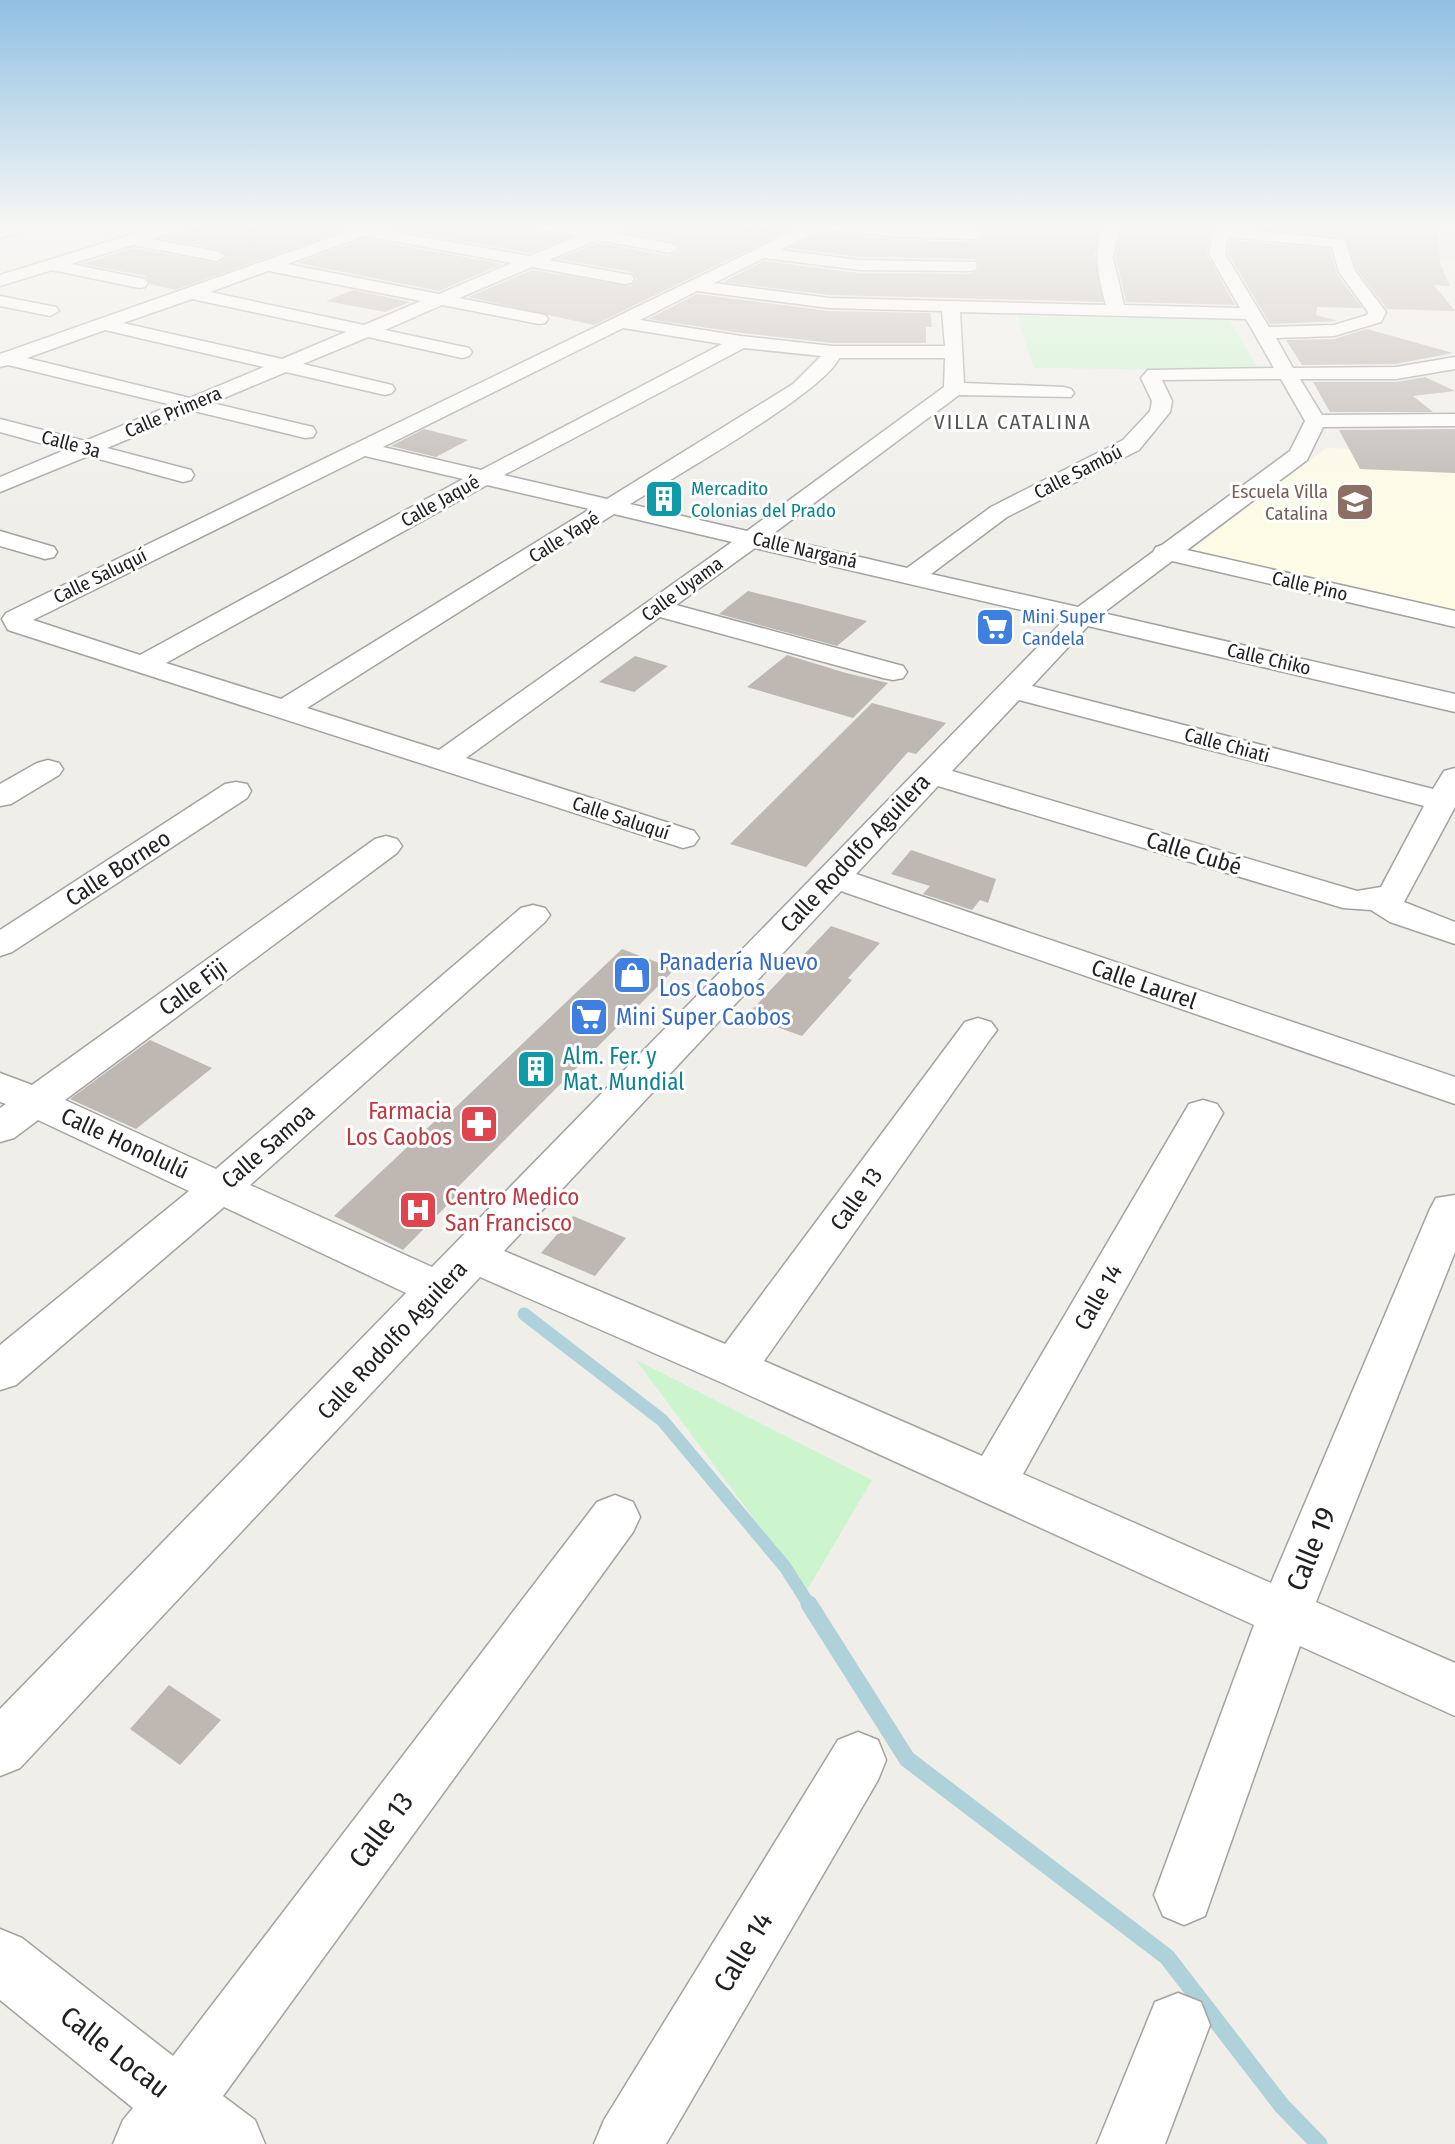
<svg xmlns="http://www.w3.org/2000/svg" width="1455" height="2144" font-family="'Fira Sans Condensed',sans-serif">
  <rect width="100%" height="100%" fill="#f0eee9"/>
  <polygon fill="#dfdede" points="1242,225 1455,225 1455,260 1409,257 1396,243 1239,229"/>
  <polygon fill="#fcfbe6" points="1326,448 1455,452 1455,612 1189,552"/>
  <g fill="#ccf4cd">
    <polygon points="1017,316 1228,319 1260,371 1034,368"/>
    <polygon points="636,1360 872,1480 807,1590"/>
  </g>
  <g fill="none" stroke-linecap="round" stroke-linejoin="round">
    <polyline stroke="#afd1d9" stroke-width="13" points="524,1314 662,1420 785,1567 810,1606"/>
    <polyline stroke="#afd1d9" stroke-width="17" points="809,1604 907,1759 1167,1957 1282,2106 1319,2144"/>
  </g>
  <g fill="#beb7b2">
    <polygon points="203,225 344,225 342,231 175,290 150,284 146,276 82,264 133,248 218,263 227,257 218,249 162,238"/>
    <polygon points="392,225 532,225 536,231 569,237 529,253 389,228"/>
    <polygon points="629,225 732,225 742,232 754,225 800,225 594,325 468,297 532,270 631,286 637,279 631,272 558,259 597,243 670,256 680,249 670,240 620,232"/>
    <polygon points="922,225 1101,225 1095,255 1103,302 829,295 723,282 764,261 860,273 969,274 977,271 979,265 975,259 860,257 789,248 823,232 898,240 975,242 985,235 975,226"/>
    <polygon points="1122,225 1215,225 1210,232 1207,255 1235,305 1126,302 1116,257"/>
    <polygon points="1236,225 1424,225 1438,227 1440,264 1450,286 1434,285 1455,311 1387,309 1357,270 1345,237"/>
    <polygon points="365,239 503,264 439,291 297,263"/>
    <polygon points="1230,240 1330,249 1337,274 1362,308 1317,307 1316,315 1338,321 1270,324 1228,253"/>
    <polygon points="353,290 410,302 385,312 326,301"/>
    <polygon points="697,294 829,311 930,313 932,327 926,327 926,343 832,343 741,333 648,319"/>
    <polygon points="1367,329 1453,353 1396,364 1302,365 1286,340 1334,339"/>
    <polygon points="1425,377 1455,391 1413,396 1433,412 1330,412 1313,382 1396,382"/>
    <polygon points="424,429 468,440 436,457 391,446"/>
    <polygon points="1455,429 1455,473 1360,469 1339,430"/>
    <polygon points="748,591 801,604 867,621 837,646 719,614"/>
    <polygon points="787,655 846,673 888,683 853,718 747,687"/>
    <polygon points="635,656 668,666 634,692 599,682"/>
    <polygon points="872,703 946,723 916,754 908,752 806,867 730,844"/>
    <polygon points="911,850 996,879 988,903 980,900 972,910 923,894 930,886 891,874"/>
    <polygon points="831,926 880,943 848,978 852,980 802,1036 746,1016"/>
    <polygon points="622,949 675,969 455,1190 460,1192 403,1250 334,1216 435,1121 439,1123"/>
    <polygon points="150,1040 212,1068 136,1129 70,1099"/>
    <polygon points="573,1216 626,1238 595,1276 541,1253"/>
    <polygon points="169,1685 221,1720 180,1765 130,1729"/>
  </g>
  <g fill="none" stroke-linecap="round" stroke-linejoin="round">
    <defs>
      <g id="minor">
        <polygon points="9,225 34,225 32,228 0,238 0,228"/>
        <polygon points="162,225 187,225 185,228 151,239 217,251 225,256 217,261 133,245 71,264 145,279 148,283 145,287 139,288 52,270 0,286 0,275"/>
        <path d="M348 225H389L383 230 529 256 578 236 536 228 534 225H569L594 229 604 225H626L613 233 670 243 678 248 670 253 597 240 549 260 631 275 634 279 631 283 625 284 532 267 459 298 545 315 548 319 545 323 539 324 442 305 385 330 469 348 472 352 469 356 462 358 368 337 303 364 392 385 395 389 392 393 385 395 286 372 212 403 313 427 316 432 313 437 305 438 194 411 107 448 191 470 194 475 191 480 183 482 88 456 0 492V477L65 450 0 432V419L85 441 172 405 8 365 0 367V354L346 232 344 229ZM365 236 512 263 439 294 287 264ZM268 271H269L421 301 364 325 210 292ZM192 299 346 332 282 359 123 323ZM105 330 264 367 190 398 27 358Z"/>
        <polygon points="734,225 751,225 743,230"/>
        <path d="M806 225 975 229 983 234 975 239 898 237 823 229 780 250 860 260 975 262 977 266 975 270 969 271 860 270 764 258 714 283 829 298 1106 305C1098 277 1093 252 1104 225H1120L1113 257 1124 305 1240 308 1209 254 1213 232 1218 225H1234L1232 228 1345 240 1355 271 1386 312 1381 322 1334 336 1276 338 1293 368 1396 367 1455 357V369L1396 379H1300L1322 415 1455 414V426L1323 427 1307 460 1187 550 1455 611V627L1172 561 1103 613 1455 694V712L1088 626 1032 686 1433 789 1444 771 1455 768V807L1404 902 1455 922V944L1390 922 1371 910 1343 908 938 786 856 874 1455 1077V1104L841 891 504 1251 725 1344 965 1022 978 1018 991 1022 997 1030 991 1038 764 1361 982 1456 1189 1104 1203 1100 1217 1104 1223 1113 1023 1474 1271 1583 1430 1209 1436 1198 1455 1195V1252L1316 1602 1455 1663V1716L1300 1646 1205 1916 1184 1925 1163 1916 1154 1895 1254 1625 718 1381 480 1277 20 1768 0 1776V1709L406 1293 224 1207 16 1385 0 1390V1345L189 1191 38 1120 14 1138 0 1142V1108L6 1104 0 1102V1073L32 1085 375 839 386 836 397 839 402 846 397 853 65 1100 216 1169 521 908 533 905 545 908 550 915 545 922 250 1185 432 1267 1064 620 755 548 676 605 903 666 907 672 903 678 893 680 883 678 660 617 466 758 694 831 699 838 694 845 683 848 8 630 2 619 6 613ZM1228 237 1332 247 1339 272 1368 312 1367 315 1334 325 1269 327 1225 254ZM697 291 829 308 942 311 945 346H832L741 336 640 320ZM960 312 1246 319 1274 368 1148 370 1141 378 1152 401 1150 411 1123 440 991 507 907 568 770 536 959 395 1071 397 1074 393 1071 389 1064 387 964 383ZM623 328 722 344 481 470 383 447ZM744 348 821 356 793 384 607 499 504 475ZM839 358H945L944 387 747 531 630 504C669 480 826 391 839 358ZM1281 379 1305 421 1290 451 1162 545 1156 547 1153 552 1078 607 931 574 1007 517 1139 450 1170 412 1172 401 1162 380ZM365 456 463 479 140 655 33 620ZM487 485 590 509 281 699 166 663ZM614 514 732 542 439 750 307 708ZM1019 700 1424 806 1381 887 1357 891 952 771Z"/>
        <polygon points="0,296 56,307 59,311 50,316 0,306"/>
        <polygon points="0,531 54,547 57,552 54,557 45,559 0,546"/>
        <polygon points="48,760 59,763 63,769 59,775 11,804 0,806 0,784 37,763"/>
        <polygon points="236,782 247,784 251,791 247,798 12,952 0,956 0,930 225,784"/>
        <polygon points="615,1495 633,1502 640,1517 633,1532 223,2096 255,2120 265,2144 113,2144 123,2120 133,2108 0,2000 0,1929 22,1938 173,2056 597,1502"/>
        <polygon points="858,1732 878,1740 886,1760 878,1780 666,2144 594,2144 604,2120 838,1740"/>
        <polygon points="1178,1993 1201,2002 1210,2025 1165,2144 1097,2144 1155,2002"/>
      </g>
    </defs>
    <use href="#minor" stroke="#a2a2a2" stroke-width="3"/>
    <use href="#minor" fill="#fff" fill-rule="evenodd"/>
  </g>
  <linearGradient id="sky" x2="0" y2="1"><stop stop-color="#91c0e2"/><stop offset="0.43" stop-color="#f8f7f5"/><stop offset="1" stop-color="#f8f7f5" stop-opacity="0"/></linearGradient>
  <rect width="1455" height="525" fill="url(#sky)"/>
  <defs>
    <symbol id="building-square" viewBox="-11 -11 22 22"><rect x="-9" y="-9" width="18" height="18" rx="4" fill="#0f9aa8" stroke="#fff"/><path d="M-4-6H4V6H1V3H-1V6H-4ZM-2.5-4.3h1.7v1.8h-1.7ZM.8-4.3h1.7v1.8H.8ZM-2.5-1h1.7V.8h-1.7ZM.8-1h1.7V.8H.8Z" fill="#fff"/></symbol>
    <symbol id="school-square" viewBox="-11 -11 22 22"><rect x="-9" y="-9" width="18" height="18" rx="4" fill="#8d6e63" stroke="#fff"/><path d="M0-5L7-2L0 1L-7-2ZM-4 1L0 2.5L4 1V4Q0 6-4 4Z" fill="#fff"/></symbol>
    <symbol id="supermarket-square" viewBox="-11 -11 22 22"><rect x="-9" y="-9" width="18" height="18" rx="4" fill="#3f7fe0" stroke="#fff"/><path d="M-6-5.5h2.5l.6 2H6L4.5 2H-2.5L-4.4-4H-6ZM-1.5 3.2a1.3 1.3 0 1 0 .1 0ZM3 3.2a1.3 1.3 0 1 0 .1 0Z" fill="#fff"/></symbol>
    <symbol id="shop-square" viewBox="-11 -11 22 22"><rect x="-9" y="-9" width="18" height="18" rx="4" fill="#3f7fe0" stroke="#fff"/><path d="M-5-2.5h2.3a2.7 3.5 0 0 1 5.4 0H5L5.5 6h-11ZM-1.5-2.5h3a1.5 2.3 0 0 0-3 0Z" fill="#fff"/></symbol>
    <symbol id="pharmacy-square" viewBox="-11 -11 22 22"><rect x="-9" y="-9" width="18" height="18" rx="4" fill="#e0444e" stroke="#fff"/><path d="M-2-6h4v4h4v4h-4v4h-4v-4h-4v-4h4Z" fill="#fff"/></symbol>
    <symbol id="hospital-square" viewBox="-11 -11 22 22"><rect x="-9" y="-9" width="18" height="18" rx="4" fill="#e0444e" stroke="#fff"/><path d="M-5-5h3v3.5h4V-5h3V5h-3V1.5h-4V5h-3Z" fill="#fff"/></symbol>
  </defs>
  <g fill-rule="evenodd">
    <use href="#building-square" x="642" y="477" width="44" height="44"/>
    <use href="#school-square" x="1333" y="480" width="44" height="44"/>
    <use href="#supermarket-square" x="973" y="605" width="44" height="44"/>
    <use href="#shop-square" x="610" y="953" width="44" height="44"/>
    <use href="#supermarket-square" x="567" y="995" width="44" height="44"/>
    <use href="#building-square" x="514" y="1047" width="44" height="44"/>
    <use href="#pharmacy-square" x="457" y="1102" width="44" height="44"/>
    <use href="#hospital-square" x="396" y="1188" width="44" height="44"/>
  </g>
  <g text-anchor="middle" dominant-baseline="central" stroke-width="6" stroke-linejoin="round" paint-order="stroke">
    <g font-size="19" fill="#212121" stroke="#fff">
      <text transform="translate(173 412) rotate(-23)">Calle Primera</text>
      <text transform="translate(71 444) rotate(15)">Calle 3a</text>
      <text transform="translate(1078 472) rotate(-27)">Calle Sambú</text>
      <text transform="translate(440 501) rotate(-29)">Calle Jaqué</text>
      <text transform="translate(564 537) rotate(-32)">Calle Yapé</text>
      <text transform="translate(805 550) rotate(13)">Calle Narganá</text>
      <text transform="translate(100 576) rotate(-26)">Calle Saluquí</text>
      <text transform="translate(1310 586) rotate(13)">Calle Pino</text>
      <text transform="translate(682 589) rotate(-36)">Calle Uyama</text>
      <text transform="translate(1269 659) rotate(13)">Calle Chiko</text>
      <text transform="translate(1227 745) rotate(15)">Calle Chiati</text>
      <text transform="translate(621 818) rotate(18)">Calle Saluquí</text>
    </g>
    <g font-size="19" fill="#0d838f" stroke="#fff" text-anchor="start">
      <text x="691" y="488">Mercadito<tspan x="691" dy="22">Colonias del Prado</tspan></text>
    </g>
    <g font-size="19" fill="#785e54" stroke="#fff" text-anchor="end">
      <text x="1328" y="491">Escuela Villa<tspan x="1328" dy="22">Catalina</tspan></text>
    </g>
    <g font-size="19" fill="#366cbe" stroke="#fff" text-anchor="start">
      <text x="1022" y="616">Mini Super<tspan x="1022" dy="22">Candela</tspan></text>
    </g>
    <g font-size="21" letter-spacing="2" fill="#545454" stroke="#fff">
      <text x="1013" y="422">VILLA CATALINA</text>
    </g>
    <g font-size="23" fill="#212121" stroke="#fff">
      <text transform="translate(855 853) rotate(-47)">Calle Rodolfo Aguilera</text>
      <text transform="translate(1194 853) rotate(17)">Calle Cubé</text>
      <text transform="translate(118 868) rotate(-33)">Calle Borneo</text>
      <text transform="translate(1144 984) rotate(19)">Calle Laurel</text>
      <text transform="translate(193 987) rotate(-36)">Calle Fiji</text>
      <text transform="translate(125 1143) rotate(25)">Calle Honolulú</text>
      <text transform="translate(268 1146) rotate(-41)">Calle Samoa</text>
      <text transform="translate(856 1199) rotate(-54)">Calle 13</text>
      <text transform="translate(1098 1297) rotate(-60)">Calle 14</text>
      <text transform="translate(392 1340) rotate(-47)">Calle Rodolfo Aguilera</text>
    </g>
    <g font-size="23" fill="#366cbe" stroke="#fff" text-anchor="start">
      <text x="659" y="962">Panadería Nuevo<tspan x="659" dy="26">Los Caobos</tspan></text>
      <text x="616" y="1017">Mini Super Caobos</text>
    </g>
    <g font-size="23" fill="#0d838f" stroke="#fff" text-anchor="start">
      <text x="563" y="1056">Alm. Fer. y<tspan x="563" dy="26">Mat. Mundial</tspan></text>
    </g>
    <g font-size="23" fill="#be3a42" stroke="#fff" text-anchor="end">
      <text x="452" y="1111">Farmacia<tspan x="452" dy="26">Los Caobos</tspan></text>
      <text x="445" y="1197" text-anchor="start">Centro Medico<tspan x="445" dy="26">San Francisco</tspan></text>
    </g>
    <g font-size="28" fill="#212121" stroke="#fff">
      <text transform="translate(1311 1549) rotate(-68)">Calle 19</text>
      <text transform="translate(381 1830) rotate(-53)">Calle 13</text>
      <text transform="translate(743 1952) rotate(-59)">Calle 14</text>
      <text transform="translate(115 2052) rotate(38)">Calle Locau</text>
    </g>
  </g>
</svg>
